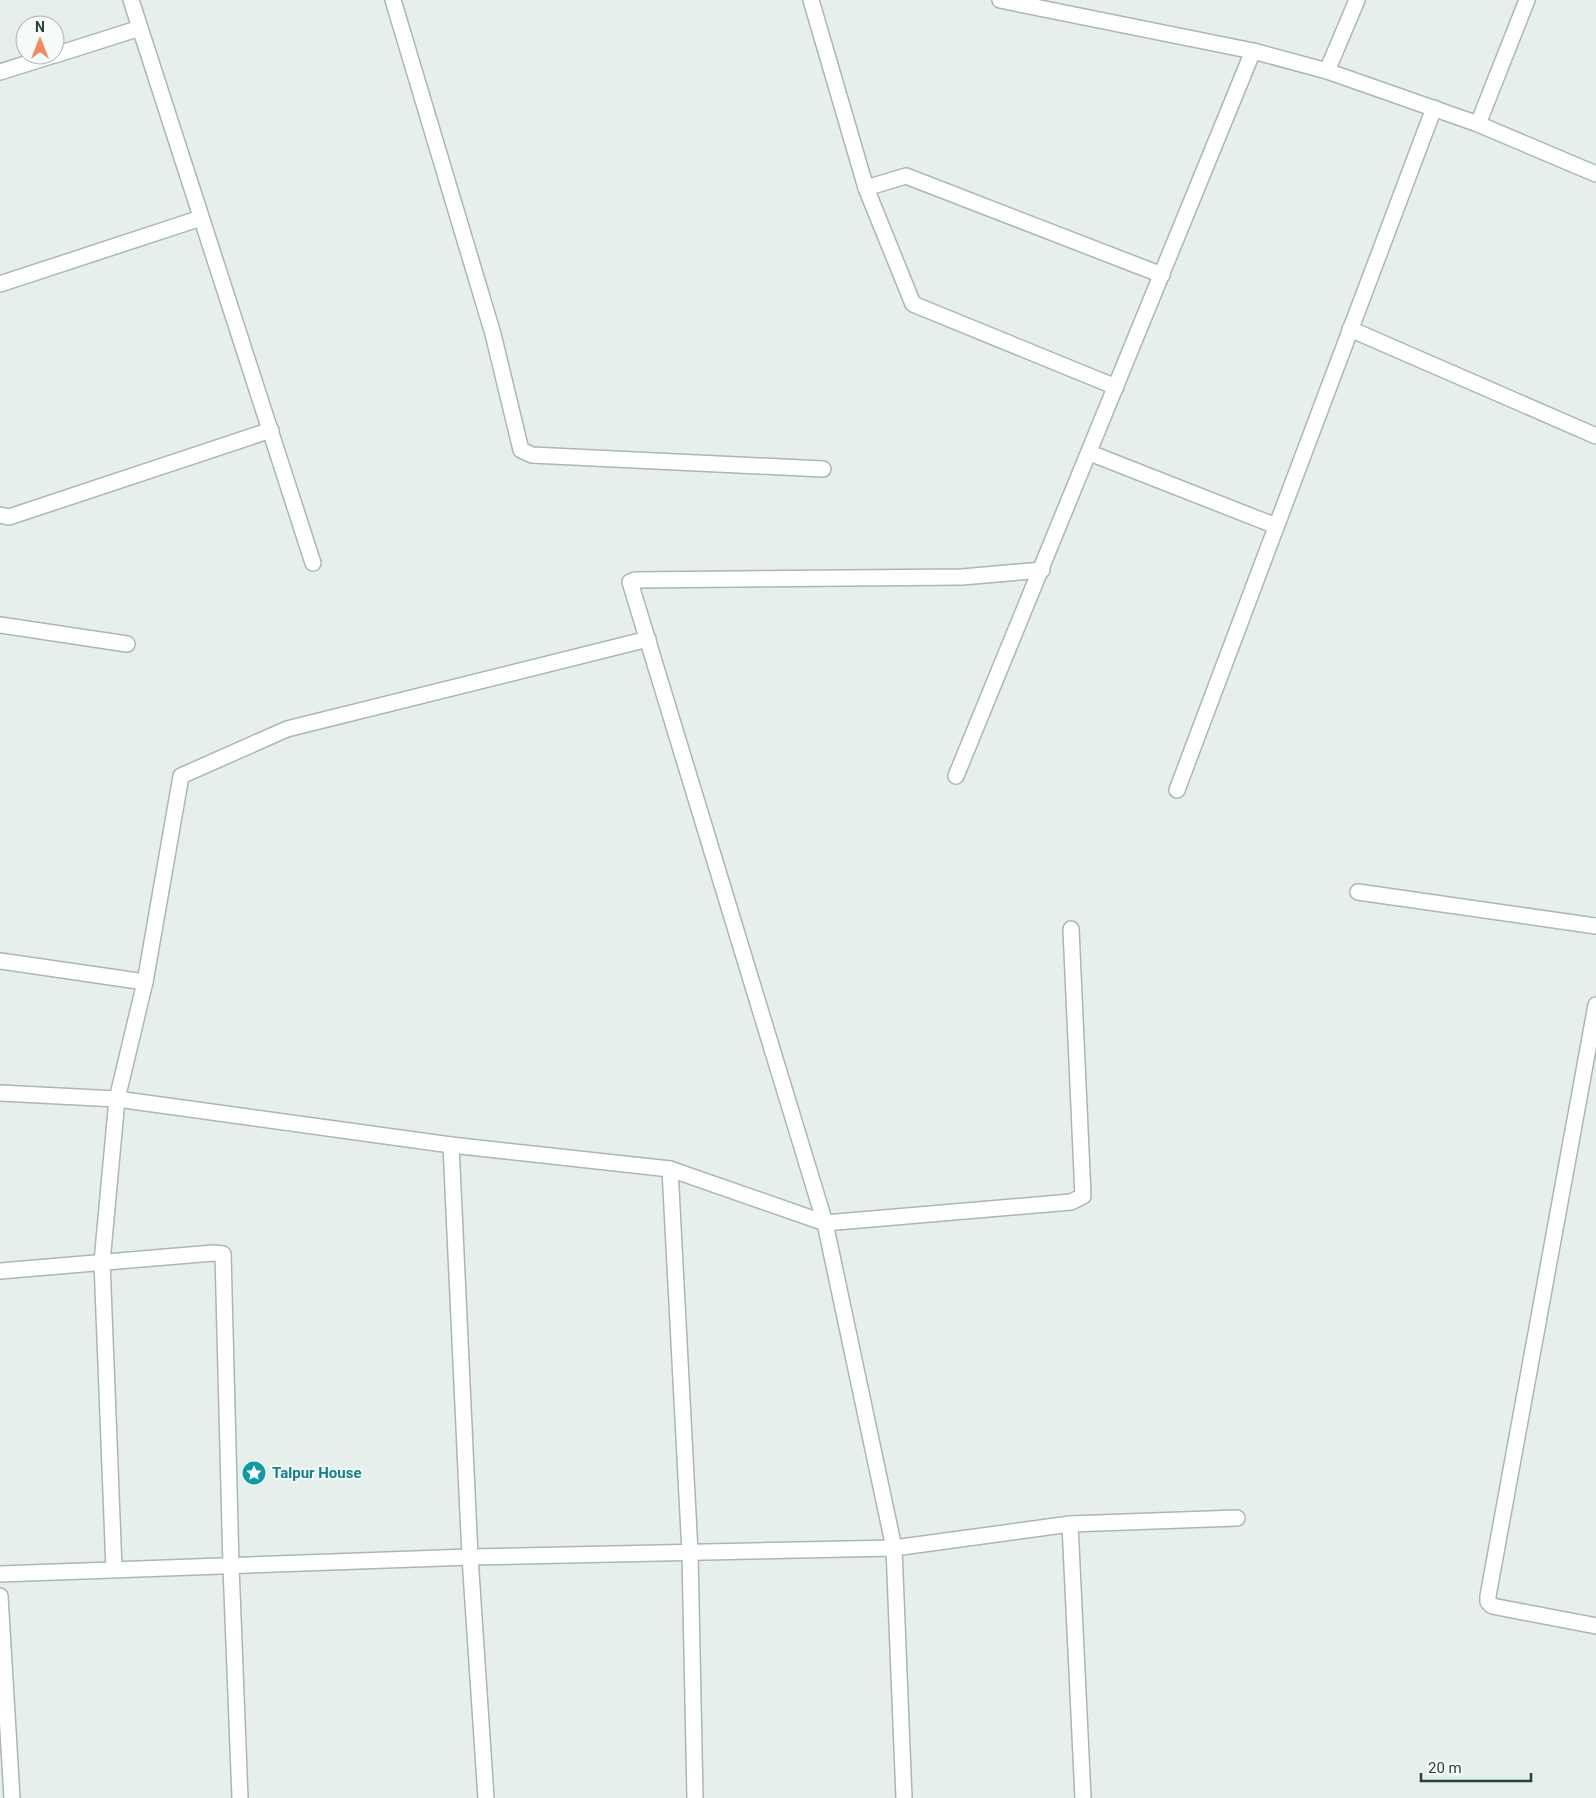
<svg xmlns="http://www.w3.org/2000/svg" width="1596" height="1798" font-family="Roboto,sans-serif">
  <rect width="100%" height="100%" fill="#e6efeb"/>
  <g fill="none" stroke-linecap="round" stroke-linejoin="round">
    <defs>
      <g id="minor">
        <polyline points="131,0 313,563"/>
        <polyline points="393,0 493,334 521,450 532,455 823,469"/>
        <polyline points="811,0 866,188 913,304 1116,387"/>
        <polyline points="1000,0 1253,51 1327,71 1478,124 1596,174"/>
        <polyline points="55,55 140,28"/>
        <polyline points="1327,71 1357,0"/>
        <polyline points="0,72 54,55"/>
        <polyline points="1478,124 1527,0"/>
        <polyline points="866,188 906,176 1162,275"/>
        <polyline points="0,284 201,218"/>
        <polyline points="1350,329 1596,436"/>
        <polyline points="1090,453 1276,526"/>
        <polyline points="0,515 9,517 271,430"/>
        <polyline points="1042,570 962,577 635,580 630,582 825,1223 1071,1202 1083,1196 1071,929"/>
        <polyline points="0,625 127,644"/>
        <polyline points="956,776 1253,51"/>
        <polyline points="1177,790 1434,108"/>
        <polyline points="1358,892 1596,926"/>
        <polyline points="0,961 145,982 117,1099 102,1262 114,1569"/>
        <polyline points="145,982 181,776 287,729 648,639"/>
        <polyline points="1596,1005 1488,1596 1488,1602 1492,1606 1596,1626"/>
        <polyline points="0,1093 117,1099 451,1145 670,1169 825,1223 894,1548 904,1798"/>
        <polyline points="451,1145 470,1557 486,1798"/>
        <polyline points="670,1169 690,1553 695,1798"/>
        <polyline points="0,1271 213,1253 223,1254 231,1566 240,1798"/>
        <polyline points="1070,1524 1083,1798"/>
        <polyline points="0,1574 470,1557 894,1548 1070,1524 1237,1518"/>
        <polyline points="0,1596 12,1798"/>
      </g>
    </defs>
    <use href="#minor" stroke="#a8b8b3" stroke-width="18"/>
    <use href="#minor" stroke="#fff" stroke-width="15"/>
  </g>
  <defs>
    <symbol id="sight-disc" viewBox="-11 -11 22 22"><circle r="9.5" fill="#0f9aa8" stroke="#f7fbf9"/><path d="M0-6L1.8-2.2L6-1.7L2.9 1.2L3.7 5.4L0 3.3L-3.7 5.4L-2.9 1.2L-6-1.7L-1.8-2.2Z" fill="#fff"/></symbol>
  </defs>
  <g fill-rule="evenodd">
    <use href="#sight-disc" x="240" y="1459" width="28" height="28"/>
  </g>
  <g text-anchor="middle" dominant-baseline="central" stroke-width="4" stroke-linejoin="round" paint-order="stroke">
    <g font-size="15" font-weight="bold" fill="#0d838f" stroke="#f7fbf9" text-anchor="start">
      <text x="272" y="1473">Talpur House</text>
    </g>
  </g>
  <g transform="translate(40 40)"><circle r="24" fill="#f7fbf9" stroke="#a2b1ad"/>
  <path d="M0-4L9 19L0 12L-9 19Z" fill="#f8885b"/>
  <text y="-8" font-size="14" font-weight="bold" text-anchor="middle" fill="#23433b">N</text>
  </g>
  <path d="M1421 1773v8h110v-8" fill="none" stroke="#23433b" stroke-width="2.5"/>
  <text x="1428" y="1773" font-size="15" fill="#23433b" stroke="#f7fbf9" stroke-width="4" paint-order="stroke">20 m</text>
</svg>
